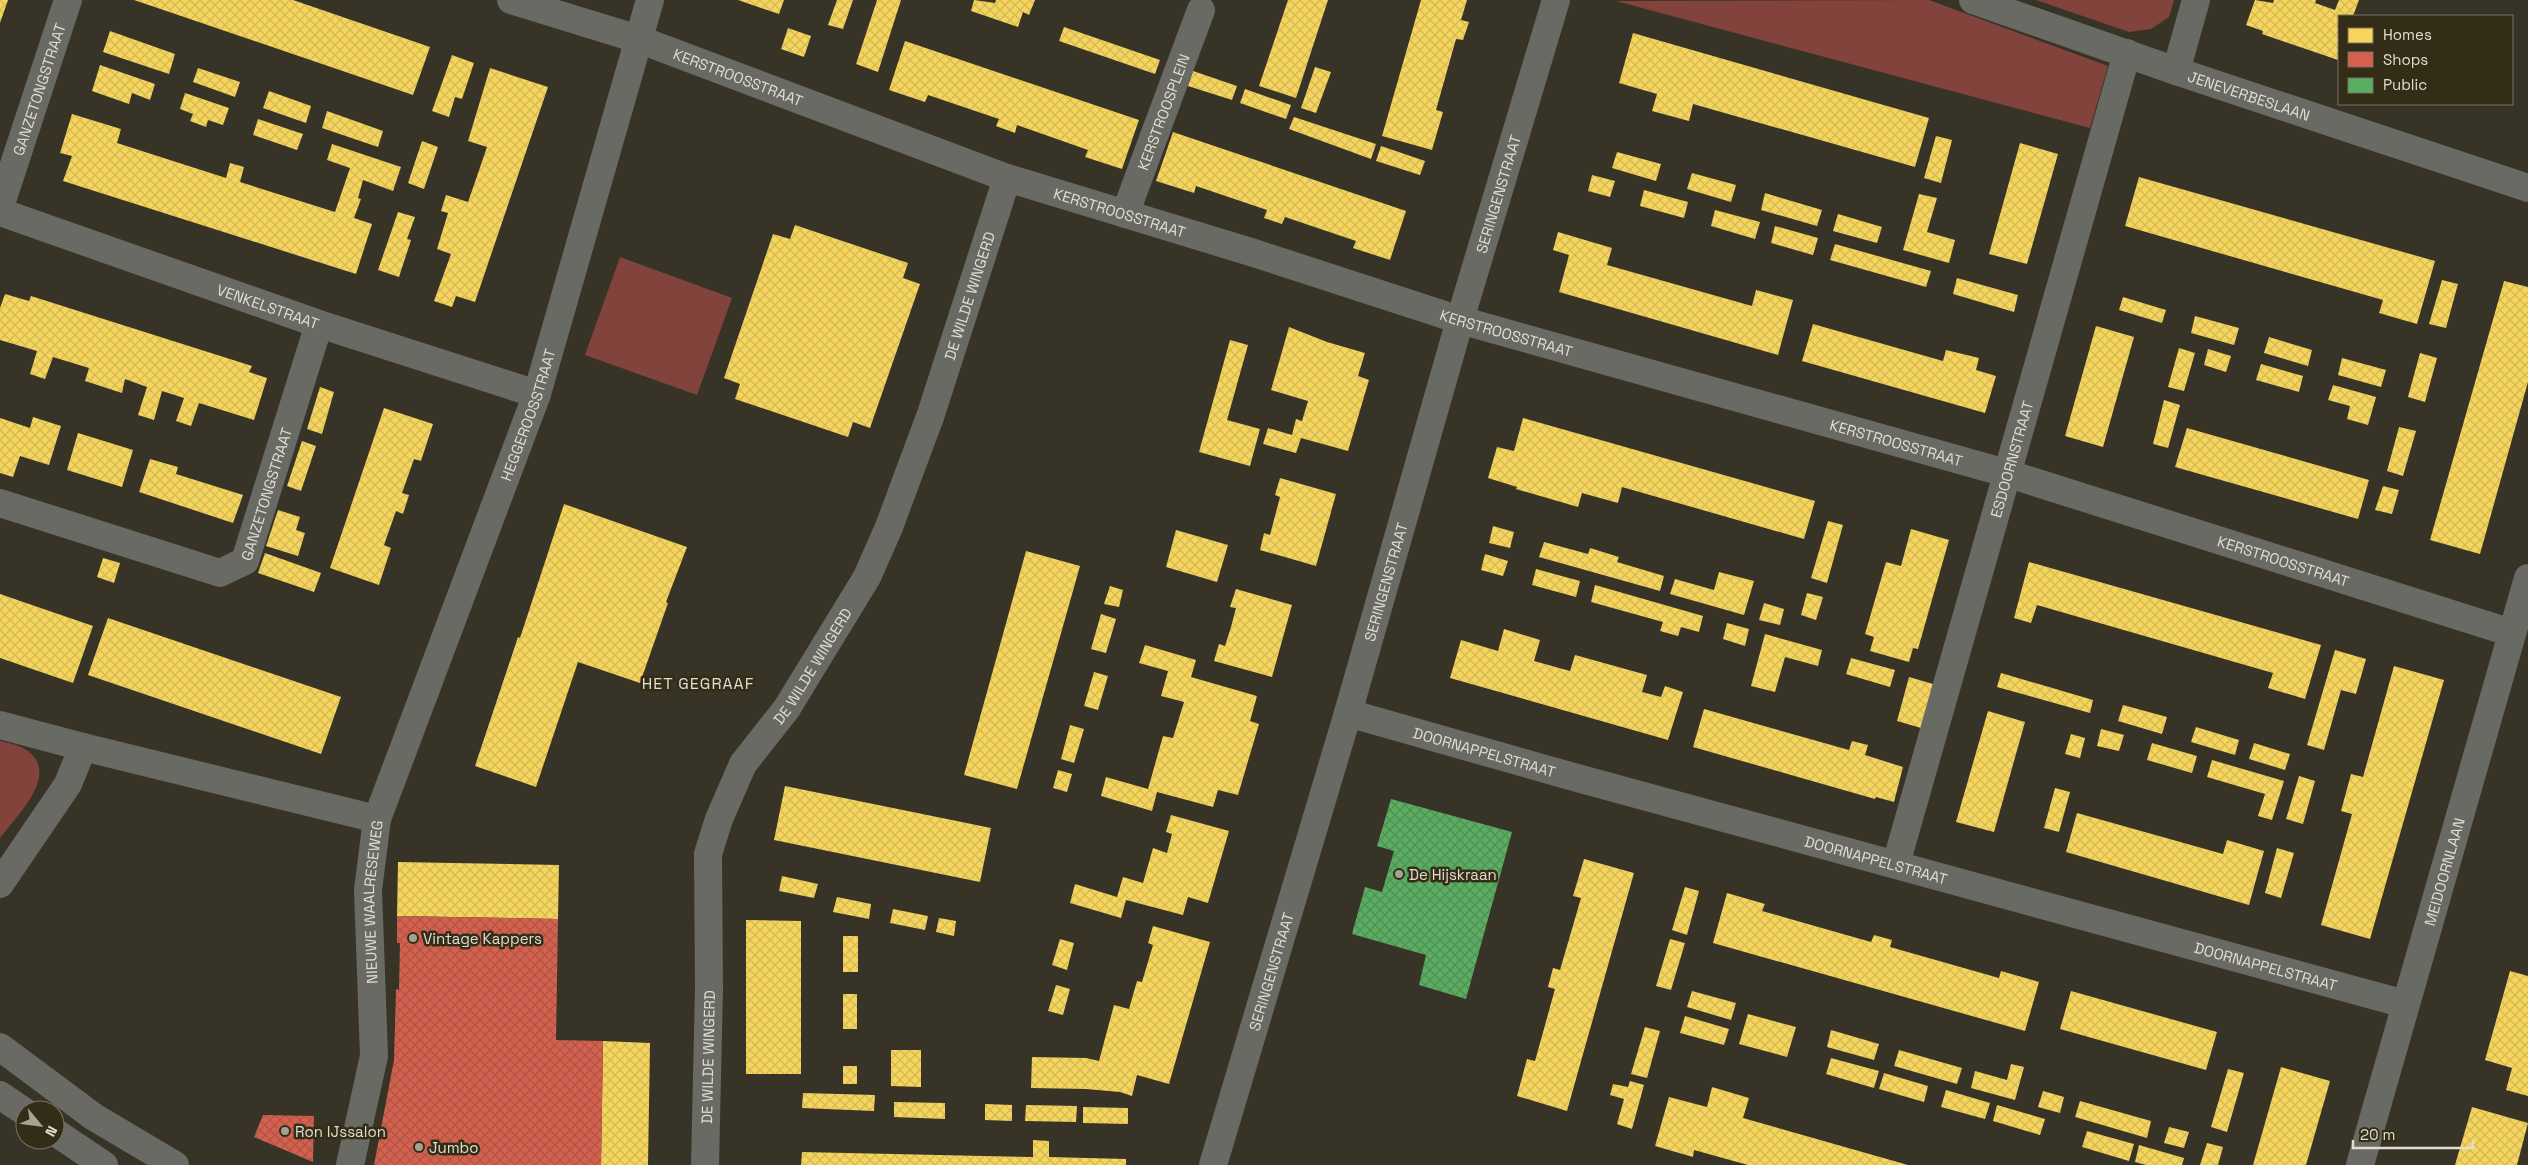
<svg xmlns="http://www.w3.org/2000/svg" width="2528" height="1165" font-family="'Space Grotesk',sans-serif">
  <defs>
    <pattern id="homes-cross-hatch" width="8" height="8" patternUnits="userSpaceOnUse" patternTransform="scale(1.25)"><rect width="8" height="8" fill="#f6d55c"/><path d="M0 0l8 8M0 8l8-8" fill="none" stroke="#d2b856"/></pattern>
    <pattern id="shops-cross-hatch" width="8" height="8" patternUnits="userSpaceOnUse" patternTransform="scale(1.25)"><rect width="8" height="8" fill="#d6604d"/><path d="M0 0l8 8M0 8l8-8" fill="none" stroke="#aa5748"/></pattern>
    <pattern id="public-cross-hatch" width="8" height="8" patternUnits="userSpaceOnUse" patternTransform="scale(1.25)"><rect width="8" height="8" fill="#5aae61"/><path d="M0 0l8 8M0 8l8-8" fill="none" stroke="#538e56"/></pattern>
  </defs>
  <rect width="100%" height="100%" fill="#373427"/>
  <g fill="#81433c">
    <polygon points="1929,0 2108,66 2090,128 1616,1"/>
    <polygon points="2036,0 2174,0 2169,17 2151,29 2129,32"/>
    <polygon points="620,257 732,298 697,395 585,355"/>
    <path d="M0 741C7 743 16 744 23 748 64 771 17 815 0 838Z"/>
  </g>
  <g fill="url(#homes-cross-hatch)">
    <polygon points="0,0 8,0 0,23"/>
    <polygon points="134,0 293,0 430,47 413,95"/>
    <polygon points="738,0 784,0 779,14"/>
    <polygon points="837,0 853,0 843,29 828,25"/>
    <polygon points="877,0 901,0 878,72 856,64"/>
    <polygon points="974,0 995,3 996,0 1035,0 1029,15 1023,12 1018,27 971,11"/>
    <polygon points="1288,0 1328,0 1296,98 1259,86"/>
    <polygon points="1421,0 1467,0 1461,20 1469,22 1463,40 1456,39 1436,110 1443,112 1432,150 1382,136"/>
    <polygon points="2255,0 2273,3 2274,0 2316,0 2315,3 2335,10 2339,0 2359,0 2353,16 2339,16 2338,60 2262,34 2263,31 2246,25"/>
    <polygon points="1064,27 1160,60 1155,74 1059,41"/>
    <polygon points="788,28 811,36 804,57 781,49"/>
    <polygon points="110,31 175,54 169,74 103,52"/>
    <polygon points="1633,33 1929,118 1915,167 1693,104 1689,121 1652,111 1657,94 1619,83"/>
    <polygon points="905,41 1139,120 1122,169 1085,157 1088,150 1017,125 1015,133 996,126 999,119 928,95 925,102 889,90"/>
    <polygon points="452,55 474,63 462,99 455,97 449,117 432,111"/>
    <polygon points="100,65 155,84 150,100 132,93 129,104 92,91"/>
    <polygon points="1315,67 1331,72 1316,113 1301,108"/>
    <polygon points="198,68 240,82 235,97 193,82"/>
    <polygon points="490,68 548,87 475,302 456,296 452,307 434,301 451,254 437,249 448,213 441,211 446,195 468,202 475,182 487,147 468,141"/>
    <polygon points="1193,71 1237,86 1232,100 1188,86"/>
    <polygon points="1245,89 1291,105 1286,119 1240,103"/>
    <polygon points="269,91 311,106 306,123 263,108"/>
    <polygon points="185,93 229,108 223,125 208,120 206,127 190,121 193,114 180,109"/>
    <polygon points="327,111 383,131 378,147 322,128"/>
    <polygon points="72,114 121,129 117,143 226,178 230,163 244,167 240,182 335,212 350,168 327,160 332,144 401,167 393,191 363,180 358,198 361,199 354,218 372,224 356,274 63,181 72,156 60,153"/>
    <polygon points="1294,117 1376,144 1371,159 1289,129"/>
    <polygon points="258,119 303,134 297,150 253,135"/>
    <polygon points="1173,132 1406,211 1390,260 1353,248 1356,241 1285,217 1282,224 1264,218 1267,210 1196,186 1194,193 1156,181"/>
    <polygon points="1936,136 1952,140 1941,183 1924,178"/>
    <polygon points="422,141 438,147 424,189 408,183"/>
    <polygon points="2020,143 2058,154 2027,264 1989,254"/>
    <polygon points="1381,146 1425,161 1420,175 1376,161"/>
    <polygon points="1617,152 1661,164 1656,181 1612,168"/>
    <polygon points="1692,173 1736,185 1731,202 1687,189"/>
    <polygon points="1592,175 1615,181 1610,197 1588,191"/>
    <polygon points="2139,177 2435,261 2417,324 2379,313 2383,300 2125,226"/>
    <polygon points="1644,190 1688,202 1684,218 1640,206"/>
    <polygon points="1765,193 1822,210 1817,226 1761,210"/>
    <polygon points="1919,194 1937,198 1927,232 1955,240 1949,263 1903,250"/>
    <polygon points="1715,210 1760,222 1755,239 1711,226"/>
    <polygon points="398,212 415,217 407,239 411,240 399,277 378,270"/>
    <polygon points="1838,214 1882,227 1877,243 1833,231"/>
    <polygon points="795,225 908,263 903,278 920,284 870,428 853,422 848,437 735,399 740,384 724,378 773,234 790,239"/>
    <polygon points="1775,226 1818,238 1813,255 1771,243"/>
    <polygon points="1558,232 1612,248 1607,265 1752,306 1756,290 1793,300 1778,355 1559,292 1569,255 1553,250"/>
    <polygon points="1835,244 1931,271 1926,287 1830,260"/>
    <polygon points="1957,278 2018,295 2014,312 1953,294"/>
    <polygon points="2442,280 2458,284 2446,328 2429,324"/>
    <polygon points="2504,281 2528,287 2528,382 2480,554 2430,540"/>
    <polygon points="5,294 29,301 31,296 252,366 249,372 267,378 254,420 199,403 191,426 176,421 184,398 162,391 154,420 138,415 147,387 125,379 122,393 85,381 89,368 53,357 45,379 30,374 37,351 0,340 0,308"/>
    <polygon points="2123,297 2166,310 2162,323 2119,310"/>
    <polygon points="2195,316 2239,328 2234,345 2191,333"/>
    <polygon points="1813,324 1943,361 1946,350 1979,358 1976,370 1996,376 1985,413 1802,361"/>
    <polygon points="2096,326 2134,337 2103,447 2065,436"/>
    <polygon points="1289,327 1327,342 1365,353 1358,376 1369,380 1348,451 1301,438 1296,453 1263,444 1268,428 1292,435 1296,419 1302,421 1308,401 1271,390"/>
    <polygon points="2269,337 2312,350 2308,366 2264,353"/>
    <polygon points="1230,340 1248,345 1227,420 1260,429 1250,466 1199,452"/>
    <polygon points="2179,348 2195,353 2184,391 2168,387"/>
    <polygon points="2208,349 2231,356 2226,372 2204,365"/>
    <polygon points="2420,353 2437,358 2425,402 2408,397"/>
    <polygon points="2342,358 2386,370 2381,387 2338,375"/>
    <polygon points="2261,364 2303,376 2299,392 2256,380"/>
    <polygon points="2333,385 2376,397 2368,425 2347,419 2350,406 2328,400"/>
    <polygon points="320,387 334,392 322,434 307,429"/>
    <polygon points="2164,400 2180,405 2168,448 2153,444"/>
    <polygon points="384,408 433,424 421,461 414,459 402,493 409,495 403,514 396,511 384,545 391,548 379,585 330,568"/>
    <polygon points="33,417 61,426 49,465 20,456 13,477 0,473 0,418 30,428"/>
    <polygon points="1523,418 1815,501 1804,539 1622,487 1618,503 1582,493 1578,507 1516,489 1517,487 1488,478 1497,447 1514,451"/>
    <polygon points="2399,427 2416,431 2403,476 2387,471"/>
    <polygon points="2187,428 2369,480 2358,519 2175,467"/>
    <polygon points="78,433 133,450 122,487 67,470"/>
    <polygon points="302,441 316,446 301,491 287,486"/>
    <polygon points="150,459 178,467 176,474 243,495 233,523 139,492"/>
    <polygon points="1280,478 1336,494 1316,566 1260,550 1264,533 1270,535 1280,497 1275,495"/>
    <polygon points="2383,486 2399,490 2392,514 2375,510"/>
    <polygon points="564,504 687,547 666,602 668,603 640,683 578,662 536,787 475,766 518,637 520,638"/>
    <polygon points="278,510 300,517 296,530 305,533 298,556 266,546"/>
    <polygon points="1828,521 1843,525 1827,583 1811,578"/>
    <polygon points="1493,526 1514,532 1510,548 1489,543"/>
    <polygon points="1911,529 1949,540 1918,649 1913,648 1909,662 1870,651 1874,637 1865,634 1886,562 1901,566"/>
    <polygon points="1176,530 1228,545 1217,582 1166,567"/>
    <polygon points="1544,542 1588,554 1590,548 1619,557 1617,562 1664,576 1660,591 1539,557"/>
    <polygon points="1026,551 1080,566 1017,789 964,775"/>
    <polygon points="265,553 321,573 314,592 258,573"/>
    <polygon points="1485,554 1508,561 1503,576 1481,570"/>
    <polygon points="103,558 120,563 114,583 97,577"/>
    <polygon points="2029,562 2321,645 2305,699 2268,688 2273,673 2037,605 2031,623 2014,618"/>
    <polygon points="1536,569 1580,581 1576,597 1532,585"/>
    <polygon points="1719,572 1754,581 1744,615 1670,594 1675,579 1714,590"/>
    <polygon points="1595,585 1703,616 1699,632 1681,627 1678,636 1660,631 1663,622 1591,602"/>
    <polygon points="1110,586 1123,590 1119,607 1104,604"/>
    <polygon points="1236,589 1292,605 1272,677 1214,661 1219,644 1225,646 1231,627 1236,608 1230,607"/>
    <polygon points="1807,593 1823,597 1816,620 1801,615"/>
    <polygon points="0,594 93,626 73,683 0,658"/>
    <polygon points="1764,603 1784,609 1780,625 1759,620"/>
    <polygon points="1101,614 1116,619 1106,653 1091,649"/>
    <polygon points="108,618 341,697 321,754 88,675"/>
    <polygon points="1727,623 1749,629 1745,646 1723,639"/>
    <polygon points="1504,629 1540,640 1534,661 1570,671 1575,655 1647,675 1642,692 1661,697 1665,686 1683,692 1668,740 1450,678 1461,640 1498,651"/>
    <polygon points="1765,634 1822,650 1818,666 1785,657 1775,692 1751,686"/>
    <polygon points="1145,645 1196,660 1191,677 1257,696 1250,721 1259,724 1238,795 1218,790 1213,807 1157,792 1152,811 1101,796 1106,777 1148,789 1163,736 1173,738 1184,702 1161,696 1168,671 1139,663"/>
    <polygon points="2335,650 2366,659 2356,694 2341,690 2324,750 2307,745"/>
    <polygon points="1851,658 1895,670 1890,687 1846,674"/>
    <polygon points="2394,666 2444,680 2370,939 2321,925 2352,814 2341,811 2351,774 2363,777"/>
    <polygon points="1094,672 1108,676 1098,710 1084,706"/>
    <polygon points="2001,673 2093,700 2090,713 1997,687"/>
    <polygon points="1909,677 1933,684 1921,728 1897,721"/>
    <polygon points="2123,705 2167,717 2162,734 2118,721"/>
    <polygon points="1704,709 1849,750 1852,741 1868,745 1865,755 1903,767 1894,802 1876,797 1875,799 1693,747"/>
    <polygon points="1988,711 2025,722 1994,832 1956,822"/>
    <polygon points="1070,725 1084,729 1074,763 1061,759"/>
    <polygon points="2196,727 2239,740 2235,755 2191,742"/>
    <polygon points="2101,729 2124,735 2119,751 2097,746"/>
    <polygon points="2071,734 2085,738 2080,758 2065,754"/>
    <polygon points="2152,743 2197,756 2192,773 2147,760"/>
    <polygon points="2254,743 2290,754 2285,770 2249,759"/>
    <polygon points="2212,760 2284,781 2272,820 2258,816 2265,794 2207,777"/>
    <polygon points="1058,770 1072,774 1067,792 1053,788"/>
    <polygon points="2299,776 2315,781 2303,824 2286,819"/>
    <polygon points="785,786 991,828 980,882 774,840"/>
    <polygon points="2055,788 2070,792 2059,832 2044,828"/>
    <polygon points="2077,813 2223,854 2227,840 2264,851 2249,905 2066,852"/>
    <polygon points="1171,815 1229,831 1208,903 1188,897 1183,915 1126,900 1121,918 1070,903 1075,884 1117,897 1123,877 1143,883 1153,848 1167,853 1172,834 1166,832"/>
    <polygon points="2277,848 2294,853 2281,898 2265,893"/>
    <polygon points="1584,859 1634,873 1567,1111 1517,1096 1527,1059 1535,1061 1555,989 1548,987 1553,968 1560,970 1581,898 1573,896"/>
    <polygon points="398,862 559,865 558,919 397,916"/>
    <polygon points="782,876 818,884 814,898 779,891"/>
    <polygon points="1685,887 1699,891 1687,935 1672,930"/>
    <polygon points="1727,893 1765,904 1762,911 1871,942 1874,935 1892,940 1890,947 1999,978 2001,971 2039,982 2025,1031 1713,943"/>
    <polygon points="837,897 871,904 869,919 833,912"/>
    <polygon points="893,909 928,916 925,930 890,923"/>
    <polygon points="939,918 956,921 954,936 936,932"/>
    <polygon points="746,920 801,921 801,1074 746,1074"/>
    <polygon points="1153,926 1210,942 1169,1084 1137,1075 1132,1096 1120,1092 1086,1089 1031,1088 1032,1057 1086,1058 1099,1061 1114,1005 1129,1009 1137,981 1142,982 1153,945 1148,943"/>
    <rect x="843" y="936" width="15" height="36"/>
    <polygon points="1060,939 1074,943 1067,970 1052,965"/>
    <polygon points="1670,939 1685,943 1671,990 1656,986"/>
    <polygon points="2510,971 2528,976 2528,1096 2506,1090 2512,1068 2485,1060"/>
    <polygon points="1056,985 1070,989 1063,1015 1048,1011"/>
    <polygon points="1692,991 1736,1003 1731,1020 1687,1007"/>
    <polygon points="2071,991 2217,1032 2206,1070 2060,1029"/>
    <rect x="843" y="994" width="14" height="35"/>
    <polygon points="1748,1014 1796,1027 1787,1057 1739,1044"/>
    <polygon points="1685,1016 1729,1029 1724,1045 1680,1033"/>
    <polygon points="1645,1027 1660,1031 1647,1078 1631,1074"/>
    <polygon points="1831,1030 1879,1044 1874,1060 1827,1047"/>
    <polygon points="603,1041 650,1043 648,1165 601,1165"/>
    <polygon points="891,1050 921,1050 921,1087 891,1086"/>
    <polygon points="1899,1050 1962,1068 1957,1084 1894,1066"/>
    <polygon points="1831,1058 1879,1071 1874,1088 1826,1074"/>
    <polygon points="2011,1064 2024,1067 2015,1100 1971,1088 1975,1071 2007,1080"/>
    <rect x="843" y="1066" width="14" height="18"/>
    <polygon points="2281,1067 2330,1081 2306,1165 2253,1165"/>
    <polygon points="2228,1069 2244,1073 2227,1132 2211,1127"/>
    <polygon points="1884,1073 1928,1086 1924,1102 1879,1089"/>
    <polygon points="1630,1081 1644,1085 1632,1129 1617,1124 1624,1099 1610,1095 1613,1084 1628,1087"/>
    <polygon points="1712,1087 1749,1098 1743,1118 1908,1165 1748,1165 1694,1150 1693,1157 1655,1146 1669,1097 1707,1107"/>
    <polygon points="1946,1090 1990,1103 1985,1119 1941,1107"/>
    <polygon points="2043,1091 2064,1097 2060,1113 2038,1107"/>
    <polygon points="803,1093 875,1095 874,1111 802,1108"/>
    <polygon points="2080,1101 2151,1121 2147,1138 2075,1117"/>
    <polygon points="894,1102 945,1103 945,1119 894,1117"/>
    <polygon points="985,1104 1012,1105 1012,1121 985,1120"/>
    <polygon points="1026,1105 1077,1106 1076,1122 1025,1121"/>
    <polygon points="1997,1105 2045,1119 2040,1135 1993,1121"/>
    <polygon points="1083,1107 1128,1108 1128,1124 1083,1123"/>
    <polygon points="2472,1107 2528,1123 2517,1165 2455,1165"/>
    <polygon points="2169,1127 2189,1132 2184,1148 2164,1143"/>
    <polygon points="2087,1131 2134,1144 2129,1161 2082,1147"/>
    <polygon points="1033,1140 1049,1141 1049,1157 1126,1159 1126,1165 801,1165 802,1152 1033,1157"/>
    <polygon points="2207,1143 2223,1147 2218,1165 2200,1165"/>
    <polygon points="2139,1145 2184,1158 2182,1165 2146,1165 2135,1162"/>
  </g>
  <g fill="url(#shops-cross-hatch)">
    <polygon points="397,916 558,919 556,1040 603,1041 601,1165 374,1165 394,1060 396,989 399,990 400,943 397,943"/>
    <polygon points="263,1115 314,1116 313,1162 254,1137"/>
  </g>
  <polygon fill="url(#public-cross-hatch)" points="1391,799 1512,832 1466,999 1419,985 1426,955 1352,934 1365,887 1382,892 1394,851 1377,846"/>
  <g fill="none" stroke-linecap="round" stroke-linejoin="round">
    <g stroke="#696a63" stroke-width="28">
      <path id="s1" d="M511 0 638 39 1007 178 1254 253 1460 320 2006 473 2512 633"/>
      <path id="s2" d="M1973 0 2176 71 2528 188"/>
      <polyline points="2176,71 2196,0"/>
      <path id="s3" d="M0 207 68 0"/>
      <path id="s4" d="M0 212 319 324 537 394"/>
      <path id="s5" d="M1125 214 1201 10"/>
      <path id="s6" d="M0 503 220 573 245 561 319 324"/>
      <path id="s7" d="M1348 713 1570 776 2405 1004"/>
      <polyline points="0,725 83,747 377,819"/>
      <path id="s8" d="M1896 864 2127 53"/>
      <polyline points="0,884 68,784 83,747"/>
      <polyline points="0,1047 94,1117 175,1165"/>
      <polyline points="0,1095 25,1112"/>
      <polyline points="55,1132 104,1165"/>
      <path id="s9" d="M350 1165 374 1056 368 890 377 819 537 394 650 0"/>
      <path id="s10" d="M705 1165 709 989 708 854 719 819 743 764 787 708 867 577 889 527 931 414 1007 178"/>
      <path id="s11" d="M1213 1165 1348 713 1460 320 1556 0"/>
      <path id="s12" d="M2360 1165 2528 578"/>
    </g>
  </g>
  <g fill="#a6a295" stroke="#332d17" stroke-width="2">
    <circle cx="1399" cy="874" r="5"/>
    <circle cx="413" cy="938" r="5"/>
    <circle cx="285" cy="1131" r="5"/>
    <circle cx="419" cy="1147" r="5"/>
  </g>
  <g text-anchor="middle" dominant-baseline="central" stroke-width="5" stroke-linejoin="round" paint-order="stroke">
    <g font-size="15" fill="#e1ddd0" stroke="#332d17">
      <text stroke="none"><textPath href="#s1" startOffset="240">KERSTROOSSTRAAT</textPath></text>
      <text stroke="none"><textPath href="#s3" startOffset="124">GANZETONGSTRAAT</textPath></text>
      <text stroke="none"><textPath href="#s2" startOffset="292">JENEVERBESLAAN</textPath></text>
      <text stroke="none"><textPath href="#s5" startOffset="109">KERSTROOSPLEIN</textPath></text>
      <text stroke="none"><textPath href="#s11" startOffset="1012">SERINGENSTRAAT</textPath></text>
      <text stroke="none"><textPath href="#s1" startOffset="645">KERSTROOSSTRAAT</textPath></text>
      <text stroke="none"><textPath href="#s10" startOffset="932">DE WILDE WINGERD</textPath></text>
      <text stroke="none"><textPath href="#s4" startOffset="284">VENKELSTRAAT</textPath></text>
      <text stroke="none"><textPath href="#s1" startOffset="1050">KERSTROOSSTRAAT</textPath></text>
      <text stroke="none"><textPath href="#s9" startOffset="781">HEGGEROOSSTRAAT</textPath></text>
      <text stroke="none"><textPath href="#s1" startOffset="1455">KERSTROOSSTRAAT</textPath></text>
      <text stroke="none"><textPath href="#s8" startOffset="421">ESDOORNSTRAAT</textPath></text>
      <text stroke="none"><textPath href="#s6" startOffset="329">GANZETONGSTRAAT</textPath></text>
      <text stroke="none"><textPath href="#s1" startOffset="1860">KERSTROOSSTRAAT</textPath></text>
      <text stroke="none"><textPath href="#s11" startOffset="608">SERINGENSTRAAT</textPath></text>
      <text stroke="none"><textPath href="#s10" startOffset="528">DE WILDE WINGERD</textPath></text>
      <text stroke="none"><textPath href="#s7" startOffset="142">DOORNAPPELSTRAAT</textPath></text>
      <text stroke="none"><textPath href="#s7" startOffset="548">DOORNAPPELSTRAAT</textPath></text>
      <text stroke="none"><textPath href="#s12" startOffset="305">MEIDOORNLAAN</textPath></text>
      <text stroke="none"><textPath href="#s9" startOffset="266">NIEUWE WAALRESEWEG</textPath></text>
      <text stroke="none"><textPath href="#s7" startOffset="952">DOORNAPPELSTRAAT</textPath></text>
      <text stroke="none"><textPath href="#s11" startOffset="202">SERINGENSTRAAT</textPath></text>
      <text stroke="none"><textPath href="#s10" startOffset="108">DE WILDE WINGERD</textPath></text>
    </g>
    <g font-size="15" fill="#e1ddd0" stroke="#332d17" text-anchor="start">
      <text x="1409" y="874">De Hijskraan</text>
      <text x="423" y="938">Vintage Kappers</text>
      <text x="295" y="1131">Ron IJssalon</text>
      <text x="429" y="1147">Jumbo</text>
    </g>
    <g font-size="16" letter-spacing="1" fill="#e1ddd0" stroke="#332d17">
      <text x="698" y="683">HET GEGRAAF</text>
    </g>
  </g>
  <rect x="2338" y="15" width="175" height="90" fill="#332d17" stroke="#797361"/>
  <rect x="2348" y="28" width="25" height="15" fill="#f6d55c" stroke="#797361"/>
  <text x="2383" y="40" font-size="15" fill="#e1ddd0">Homes</text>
  <rect x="2348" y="52" width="25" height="15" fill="#d6604d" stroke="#797361"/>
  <text x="2383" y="65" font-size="15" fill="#e1ddd0">Shops</text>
  <rect x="2348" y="78" width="25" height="15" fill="#5aae61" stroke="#797361"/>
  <text x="2383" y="90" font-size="15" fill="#e1ddd0">Public</text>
  <g transform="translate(40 1125) rotate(119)"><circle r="24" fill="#332d17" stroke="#797361"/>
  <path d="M0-4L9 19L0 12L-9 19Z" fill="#a6a295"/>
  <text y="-8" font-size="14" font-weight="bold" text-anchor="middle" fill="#e1ddd0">N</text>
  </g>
  <path d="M2353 1140v8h120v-8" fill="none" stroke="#e1ddd0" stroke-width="2.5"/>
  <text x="2360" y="1140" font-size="15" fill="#e1ddd0" stroke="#332d17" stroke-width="4" paint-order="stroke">20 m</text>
</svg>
